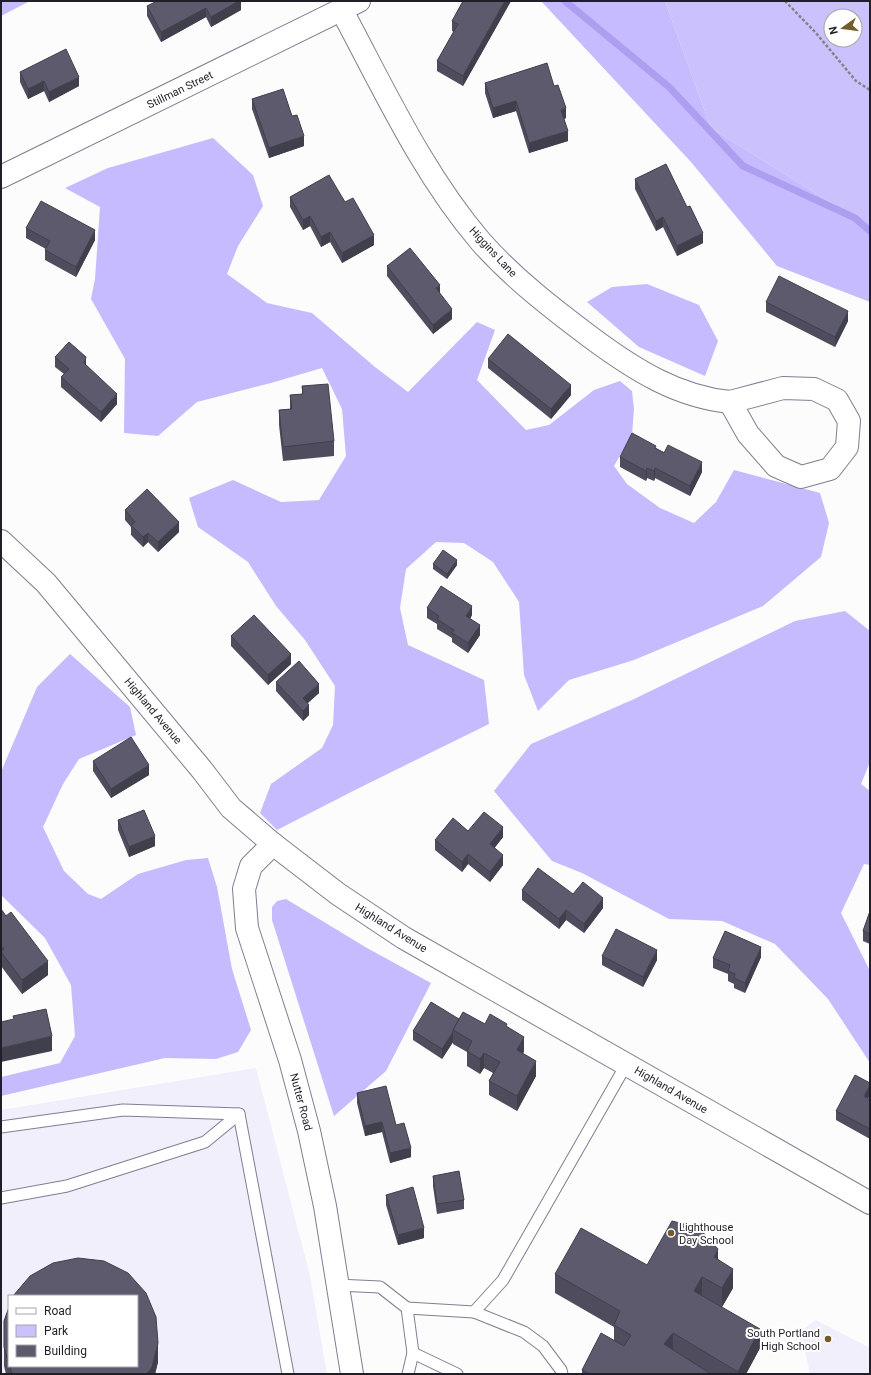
<svg xmlns="http://www.w3.org/2000/svg" width="871" height="1375" font-family="Roboto,sans-serif">
  <rect width="100%" height="100%" fill="#fcfcfc"/>
  <g fill="#f0effb" fill-rule="evenodd">
    <path d="M256 1068 310 1276 327 1374H1V1110ZM9 1296H137V1366H9Z"/>
    <polygon points="816,1320 870,1348 870,1374 810,1374 801,1331"/>
  </g>
  <path fill="#cbc1fc" fill-rule="evenodd" d="M665 1H870V227L711 128ZM831 16H855V40H831Z"/>
  <g fill="#c6bbfe">
    <polygon points="1,1 30,1 1,16"/>
    <polygon points="541,1 665,1 711,128 870,227 870,302 777,266 691,162"/>
    <polygon points="213,138 253,175 263,206 238,246 227,274 267,303 312,313 375,367 408,392 477,322 495,330 477,380 526,430 549,425 594,390 620,381 632,391 634,409 632,435 614,466 627,484 660,508 694,523 716,502 734,470 820,493 829,523 821,557 763,606 634,660 569,680 538,711 524,675 519,602 493,562 464,543 436,542 406,569 400,608 408,645 484,680 489,724 357,789 277,830 260,813 271,784 322,748 333,725 335,686 305,640 276,606 248,562 198,527 189,498 233,480 281,502 319,500 346,456 342,409 322,368 271,383 197,402 158,436 124,433 125,359 91,299 95,279 100,207 65,188 108,168"/>
    <polygon points="647,284 699,305 718,341 705,376 639,347 587,302 612,287"/>
    <polygon points="845,611 870,631 870,762 861,784 870,791 870,865 864,864 841,913 870,971 870,1063 828,999 775,944 722,921 669,919 582,873 552,861 494,791 531,744 632,700 795,621"/>
    <polygon points="70,654 130,707 136,735 79,759 63,784 43,827 64,871 88,894 101,899 138,874 186,860 208,858 217,887 232,969 251,1030 238,1052 216,1059 165,1058 1,1096 1,1077 60,1063 75,1036 71,985 45,938 1,895 1,772 37,687"/>
    <polygon points="286,899 367,948 431,983 386,1071 334,1116 272,920 272,907 277,901"/>
  </g>
  <g fill="none" stroke-linecap="round" stroke-linejoin="round">
    <polyline stroke="#ad9ef0" stroke-width="7" points="565,1 669,87 743,166 855,218 870,231"/>
    <defs>
      <g id="lane">
        <polyline points="1,1127 123,1110 239,1114 288,1374"/>
        <polyline points="1,1198 67,1186 205,1142 239,1114"/>
        <polyline points="337,1285 380,1287 407,1308 413,1353 457,1374"/>
        <polyline points="407,1308 474,1312"/>
        <polyline points="408,1374 413,1353"/>
        <polyline points="562,1374 561,1370 543,1346 524,1332 474,1312 503,1280 626,1065"/>
      </g>
      <g id="street">
        <path d="M341 9C384 89 422 173 481 242 514 279 553 309 593 339 635 370 678 397 730 402"/>
        <polygon points="783,388 814,389 837,400 849,421 847,447 830,469 801,477 776,466 748,434 730,402"/>
        <polyline points="273,844 251,866 244,889 247,928 290,1060 309,1131 325,1206 352,1374"/>
      </g>
      <g id="secondary">
        <polyline points="1,177 359,1"/>
        <polyline points="1,541 46,583 202,770 231,808 273,844 338,894 404,938 870,1203"/>
      </g>
    </defs>
    <use href="#lane" stroke="#817e92" stroke-width="13"/>
    <use href="#street" stroke="#817e92" stroke-width="24"/>
    <use href="#secondary" stroke="#817e92" stroke-width="24"/>
    <polyline stroke="#838387" stroke-width="2.5" stroke-dasharray="3 2" stroke-linecap="butt" points="785,1 816,33 856,81 870,90"/>
    <use href="#lane" stroke="#fff" stroke-width="11"/>
    <use href="#street" stroke="#fff" stroke-width="22"/>
    <use href="#secondary" stroke="#fff" stroke-width="22"/>
  </g>
  <g fill="#4f4d5d">
    <polygon points="241,1 241,10 211,27 206,17 161,42 147,16 147,6"/>
    <polygon points="463,1 511,1 463,86 437,71 437,61 454,32 452,31 452,21"/>
    <polygon points="20,72 79,86 49,102 44,91 28,99 20,82"/>
    <polygon points="485,83 566,118 564,119 568,141 529,153 516,111 493,118 485,93"/>
    <polygon points="252,99 304,146 269,158 252,109"/>
    <polygon points="635,179 703,243 677,256 663,227 656,231 635,189"/>
    <polygon points="290,197 345,202 374,245 342,263 330,242 321,247 310,226 303,230 290,207"/>
    <polygon points="26,228 95,240 76,277 45,260 45,250 46,249 26,238"/>
    <polygon points="387,266 452,319 433,334 387,276"/>
    <polygon points="766,302 848,321 835,347 766,312"/>
    <polygon points="55,357 86,365 117,404 101,422 61,387 61,377 64,374 55,367"/>
    <polygon points="488,359 571,395 551,419 488,368"/>
    <polygon points="302,386 334,441 334,456 283,461 279,425 279,410 290,409 290,395 302,394"/>
    <polygon points="656,448 702,472 690,496 655,478 654,481 647,478 646,481 620,467 620,457"/>
    <polygon points="125,510 179,532 158,552 148,542 143,547 131,535 131,527 125,520"/>
    <polygon points="433,564 457,565 447,579 433,569"/>
    <polygon points="427,608 472,615 470,619 480,635 468,653 452,642 452,638 437,629 437,624 427,618"/>
    <polygon points="231,636 291,664 268,685 231,646"/>
    <polygon points="276,682 319,693 308,703 309,715 303,721 276,691"/>
    <polygon points="93,761 149,775 111,798 93,771"/>
    <polygon points="118,820 155,846 129,857 118,830"/>
    <polygon points="468,831 503,837 494,848 503,865 490,882 468,864 462,872 435,850 435,840"/>
    <polygon points="522,890 573,894 603,908 584,933 566,920 559,929 522,900"/>
    <polygon points="1,909 48,975 22,994 1,966"/>
    <polygon points="870,911 870,944 863,941 863,931"/>
    <polygon points="602,956 657,960 643,987 602,965"/>
    <polygon points="761,957 745,993 734,988 734,984 728,981 728,974 713,968 713,958"/>
    <polygon points="459,1019 485,1024 507,1027 524,1051 523,1054 536,1076 517,1111 489,1095 489,1081 493,1073 484,1068 480,1074 467,1066 467,1052 453,1044 453,1042 442,1059 413,1040 413,1031"/>
    <polygon points="357,1093 411,1157 390,1163 382,1132 365,1136 357,1103"/>
    <polygon points="870,1095 868,1099 870,1100 870,1139 836,1120 836,1111"/>
    <polygon points="433,1176 464,1200 464,1209 437,1214 433,1186"/>
    <polygon points="386,1195 424,1238 398,1245 386,1205"/>
    <polygon points="718,1259 733,1288 722,1307 760,1348 746,1374 582,1374 582,1370 614,1341 614,1327 555,1293 555,1274 647,1265"/>
    <polygon points="9,1307 9,1366 137,1366 158,1362 155,1374 6,1374 4,1366 4,1321"/>
  </g>
  <g fill="#403f4c">
    <polygon points="239,1 241,1 241,10 211,27 211,17"/>
    <polygon points="505,1 511,1 463,86 463,76"/>
    <polygon points="206,8 206,17 161,42 161,32"/>
    <polygon points="79,77 79,86 49,102 49,92"/>
    <polygon points="44,81 44,91 28,99 28,89"/>
    <polygon points="516,101 516,111 493,118 493,108"/>
    <polygon points="566,108 566,118 561,120 561,110"/>
    <polygon points="568,131 568,141 529,153 529,143"/>
    <polygon points="304,136 304,146 269,158 269,148"/>
    <polygon points="310,216 310,226 303,230 303,220"/>
    <polygon points="663,217 663,227 656,231 656,221"/>
    <polygon points="95,230 95,240 76,277 76,267"/>
    <polygon points="330,232 330,242 321,247 321,237"/>
    <polygon points="703,233 703,243 677,256 677,246"/>
    <polygon points="374,235 374,245 342,263 342,253"/>
    <polygon points="440,285 440,295 436,288"/>
    <polygon points="452,309 452,319 433,334 433,325"/>
    <polygon points="848,311 848,321 835,347 835,337"/>
    <polygon points="86,357 86,367 84,363"/>
    <polygon points="571,385 571,395 551,419 551,409"/>
    <polygon points="117,394 117,404 101,422 101,412"/>
    <polygon points="702,462 702,472 690,496 690,486"/>
    <polygon points="647,468 647,478 646,481 646,471"/>
    <polygon points="655,468 655,478 654,481 654,471"/>
    <polygon points="179,522 179,532 158,552 158,542"/>
    <polygon points="148,533 148,542 143,547 143,537"/>
    <polygon points="457,560 457,565 447,579 447,574"/>
    <polygon points="472,606 472,615 466,626 466,616"/>
    <polygon points="480,625 480,635 468,653 468,643"/>
    <polygon points="291,654 291,664 268,685 268,675"/>
    <polygon points="319,684 319,693 303,707 303,698"/>
    <polygon points="309,705 309,715 303,721 303,711"/>
    <polygon points="149,765 149,775 111,798 111,789"/>
    <polygon points="503,827 503,837 490,854 490,844"/>
    <polygon points="155,836 155,846 129,857 129,847"/>
    <polygon points="468,854 468,864 462,872 462,862"/>
    <polygon points="503,855 503,865 490,882 490,872"/>
    <polygon points="603,898 603,908 584,933 584,924"/>
    <polygon points="566,910 566,920 559,929 559,919"/>
    <polygon points="761,947 761,957 745,993 745,983"/>
    <polygon points="657,950 657,960 643,987 643,977"/>
    <polygon points="48,961 48,975 22,994 22,980"/>
    <polygon points="453,1032 453,1042 442,1059 442,1049"/>
    <polygon points="52,1036 52,1051 1,1062 1,1048"/>
    <polygon points="524,1037 524,1051 517,1065 517,1050"/>
    <polygon points="484,1053 484,1068 480,1074 480,1059"/>
    <polygon points="536,1061 536,1076 517,1111 517,1096"/>
    <polygon points="870,1085 870,1095 864,1106 864,1096"/>
    <polygon points="382,1122 382,1132 365,1136 365,1126"/>
    <polygon points="411,1148 411,1157 390,1163 390,1153"/>
    <polygon points="424,1228 424,1238 398,1245 398,1235"/>
    <polygon points="718,1249 718,1268 714,1257"/>
    <polygon points="733,1269 733,1288 722,1307 722,1288"/>
    <polygon points="702,1277 702,1296 694,1291"/>
    <polygon points="760,1329 760,1348 746,1374 738,1374 738,1372"/>
    <polygon points="673,1333 673,1352 664,1344"/>
    <polygon points="158,1343 158,1362 155,1374 147,1374"/>
  </g>
  <g fill="#5c5a6c" stroke="#403f4c">
    <polygon points="157,1 239,1 211,17 206,8 161,32 147,6"/>
    <polygon points="463,1 505,1 463,76 437,61 458,24 452,21"/>
    <polygon points="66,49 79,77 49,92 44,81 28,89 20,72"/>
    <polygon points="547,63 554,86 558,85 566,108 561,110 568,131 529,143 516,101 493,108 485,83"/>
    <polygon points="283,89 292,116 297,115 304,136 269,148 252,99"/>
    <polygon points="666,164 687,207 690,206 703,233 677,246 663,217 656,221 635,179"/>
    <polygon points="329,175 345,202 353,198 374,235 342,253 330,232 321,237 310,216 303,220 290,197"/>
    <polygon points="41,201 95,230 76,267 45,250 50,241 26,228"/>
    <polygon points="410,248 440,285 436,288 452,309 433,325 387,266"/>
    <polygon points="779,276 848,311 835,337 766,302"/>
    <polygon points="508,334 571,385 551,409 488,359"/>
    <polygon points="69,342 86,357 84,363 117,394 101,412 61,377 69,369 55,357"/>
    <polygon points="328,384 334,441 283,447 279,410 292,409 290,395 303,394 302,386"/>
    <polygon points="632,433 656,446 655,448 664,453 668,445 702,462 690,486 655,468 654,471 647,468 646,471 620,457"/>
    <polygon points="147,489 179,522 158,542 148,533 143,537 131,525 135,522 125,510"/>
    <polygon points="443,550 457,560 447,574 433,564"/>
    <polygon points="441,586 472,606 466,616 480,625 468,643 452,633 454,630 437,619 439,616 427,608"/>
    <polygon points="254,615 291,654 268,675 231,636"/>
    <polygon points="299,661 319,684 303,698 309,705 303,711 276,682"/>
    <polygon points="131,737 149,765 111,789 93,761"/>
    <polygon points="144,810 155,836 129,847 118,820"/>
    <polygon points="484,812 503,827 490,844 503,855 490,872 468,854 462,862 435,840 453,818 468,831"/>
    <polygon points="538,868 573,894 583,882 603,898 584,924 566,910 559,919 522,890"/>
    <polygon points="1,909 6,916 11,912 48,961 22,980 1,952 1,951 4,949 1,946"/>
    <polygon points="870,911 870,934 863,931"/>
    <polygon points="616,929 657,950 643,977 602,956"/>
    <polygon points="725,931 761,947 745,983 734,978 735,974 728,971 730,965 713,958"/>
    <polygon points="431,1002 459,1019 453,1030 453,1032 442,1049 413,1031"/>
    <polygon points="46,1009 52,1036 1,1048 1,1022 14,1019 13,1016"/>
    <polygon points="463,1012 485,1024 490,1014 507,1024 506,1026 524,1037 517,1050 536,1061 517,1096 489,1081 500,1062 484,1053 480,1059 467,1051 472,1041 453,1030"/>
    <polygon points="855,1075 870,1083 870,1085 864,1096 870,1100 870,1129 836,1111"/>
    <polygon points="386,1086 396,1125 404,1123 411,1148 390,1153 382,1122 365,1126 357,1093"/>
    <polygon points="459,1171 464,1200 437,1204 433,1176"/>
    <polygon points="413,1187 424,1228 398,1235 386,1195"/>
    <polygon points="672,1221 699,1228 718,1249 714,1257 733,1269 722,1288 702,1277 694,1291 760,1329 738,1372 673,1333 664,1344 711,1374 590,1374 582,1370 601,1333 624,1346 631,1335 614,1325 620,1311 555,1274 581,1228 647,1265"/>
    <polygon points="78,1258 104,1261 128,1273 146,1293 156,1317 158,1343 152,1367 147,1374 13,1374 11,1371 10,1366 137,1366 137,1296 13,1296 30,1276 53,1263"/>
    <polygon points="9,1307 9,1364 4,1347 4,1321"/>
  </g>
  <g fill="#735b2c" stroke="#fff" stroke-width="1.5">
    <circle cx="671" cy="1233" r="4"/>
    <circle cx="828" cy="1339" r="4"/>
  </g>
  <g text-anchor="middle" dominant-baseline="central" stroke-width="4" stroke-linejoin="round" paint-order="stroke">
    <g font-size="11" fill="#201f27" stroke="#fff">
      <text transform="translate(180 90) rotate(-26)">Stillman Street</text>
      <text transform="translate(493 252) rotate(47)">Higgins Lane</text>
      <text transform="translate(153 711) rotate(50)">Highland Avenue</text>
      <text transform="translate(391 928) rotate(32)">Highland Avenue</text>
      <text transform="translate(671 1090) rotate(30)">Highland Avenue</text>
      <text transform="translate(301 1102) rotate(75)">Nutter Road</text>
    </g>
    <g font-size="11" fill="#201f27" stroke="#fff" text-anchor="start">
      <text x="679" y="1227">Lighthouse<tspan x="679" dy="13">Day School</tspan></text>
      <text x="820" y="1333" text-anchor="end">South Portland<tspan x="820" dy="13">High School</tspan></text>
    </g>
  </g>
  <rect width="871" height="1375" fill="none" stroke="#201f27" stroke-width="4"/>
  <rect x="8" y="1295" width="130" height="72" fill="#ffffff" stroke="#a6a5a9"/>
  <rect x="16" y="1308" width="20" height="6" fill="#ffffff" stroke="#a6a5a9"/>
  <text x="44" y="1315" font-size="12" fill="#201f27">Road</text>
  <rect x="16" y="1325" width="20" height="12" fill="#cbc1fc" stroke="#a6a5a9"/>
  <text x="44" y="1335" font-size="12" fill="#201f27">Park</text>
  <rect x="16" y="1345" width="20" height="12" fill="#5c5a6c" stroke="#a6a5a9"/>
  <text x="44" y="1355" font-size="12" fill="#201f27">Building</text>
  <g transform="translate(843 28) rotate(256)"><circle r="19" fill="#ffffff" stroke="#a6a5a9"/>
  <path d="M0-3L7 15L0 10L-7 15Z" fill="#735b2c"/>
  <text y="-6" font-size="11" font-weight="bold" text-anchor="middle" fill="#201f27">N</text>
  </g>
</svg>
